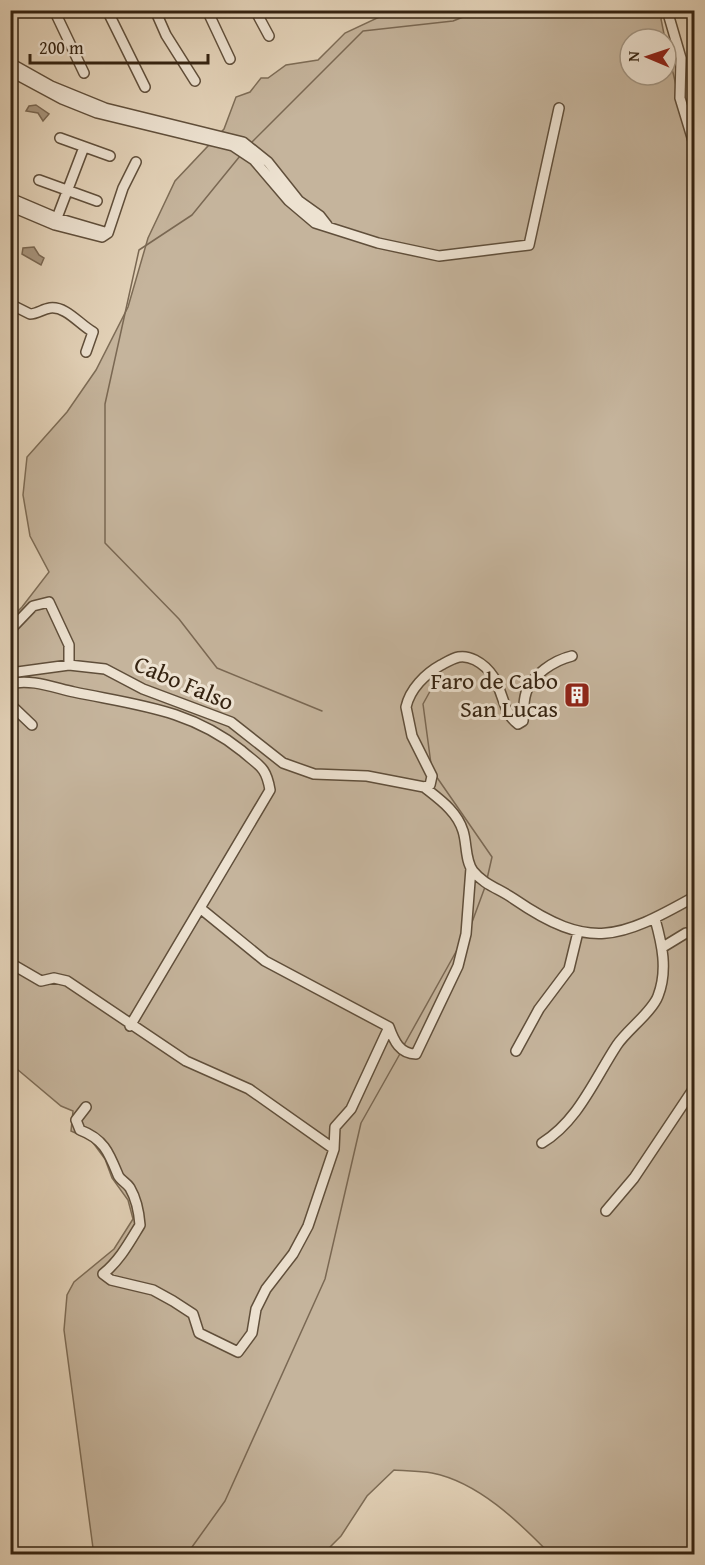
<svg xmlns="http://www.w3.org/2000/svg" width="705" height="1565" viewBox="0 0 705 1565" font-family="'Gentium Book Plus',serif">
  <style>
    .green { fill: #c5b49c; stroke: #7d6c56; stroke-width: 1.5 }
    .water { fill: #a8967f; stroke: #7a6853; stroke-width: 1.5 }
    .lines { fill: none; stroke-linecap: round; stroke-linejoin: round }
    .stream { stroke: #7a6853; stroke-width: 1.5 }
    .minor-casing { stroke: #604f3b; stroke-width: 12 }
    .minor { stroke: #ede2d1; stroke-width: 9 }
    .labels { text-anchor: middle; stroke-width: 6; stroke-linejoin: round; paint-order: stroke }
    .poi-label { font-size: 24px; fill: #352311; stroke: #ede2d1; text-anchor: end }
    .street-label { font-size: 24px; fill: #352311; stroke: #ede2d1 }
  </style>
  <rect width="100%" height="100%" fill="#e3d2b8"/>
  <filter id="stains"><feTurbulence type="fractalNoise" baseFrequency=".00333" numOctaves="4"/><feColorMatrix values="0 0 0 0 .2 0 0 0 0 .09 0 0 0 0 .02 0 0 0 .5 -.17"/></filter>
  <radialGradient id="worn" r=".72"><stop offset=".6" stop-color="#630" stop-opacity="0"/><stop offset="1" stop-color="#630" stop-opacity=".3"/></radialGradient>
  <path class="green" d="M 392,11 L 667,11 L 661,19 L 665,39 L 630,39 L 630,75 L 666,75 L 666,42 L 694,164 L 694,1554 L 550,1554 C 519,1522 478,1482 432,1473 C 420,1471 407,1471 394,1470 L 367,1496 L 341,1536 L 323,1554 L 90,1554 L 93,1548 L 64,1330 L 67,1295 L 74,1282 L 114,1249 L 133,1219 L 128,1200 L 112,1178 L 105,1159 L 91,1140 L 71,1131 L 73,1111 L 61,1106 L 11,1064 L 11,618 L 22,607 L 49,572 L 30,536 L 23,495 L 27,457 L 67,412 L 96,370 L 128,307 L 148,238 L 175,181 L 224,129 L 236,97 L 250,92 L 261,78 L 268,78 L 286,65 L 318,60 L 345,33 Z"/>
  <path class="water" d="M 36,105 L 49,114 L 43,121 L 38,113 L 26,111 L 29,106 Z
    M 34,247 L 39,255 L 44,258 L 41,265 L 22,254 L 23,248 Z"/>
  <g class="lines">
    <path class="stream" d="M 252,142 L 363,31 L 453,21 L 481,10
      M 240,156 L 192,215 L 139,250 L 105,404 L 105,543 L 179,619 L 217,668 L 322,711
      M 431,764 L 423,704 L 434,684
      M 436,776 L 492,857 L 487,879
      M 471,925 L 485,887
      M 404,1045 L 457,950
      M 187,1554 L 225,1501 L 325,1279 L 361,1123 L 401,1052"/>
    <defs>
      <path id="minor" d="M 54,10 L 84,73
        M 107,10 L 145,87
        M 155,10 L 166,35 L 195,81
        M 207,10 L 230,59
        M 255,10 L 269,36
        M 667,10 L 681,58 L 680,98 L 694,144
        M 10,63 L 51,86 L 105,108 L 243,142 L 268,162 L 299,201 L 320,216 L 327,225
        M 10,71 L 62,99 L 97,113 L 233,146 L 254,160 L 289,201 L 315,223 L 378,243 L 439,256 L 529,245 L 559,108
        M 60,138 L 110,156
        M 39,180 L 97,201
        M 10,198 L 57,218 L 108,233
        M 10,206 L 55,225 L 102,237 L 108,233
        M 55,223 L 84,147
        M 108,233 L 123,188 L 136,162
        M 10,304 L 30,314 C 37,314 43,309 50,308 C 66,306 79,324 93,332 L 86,352
        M 10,630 L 33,606 L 49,602 L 69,645 L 69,665
        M 10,673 L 69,665 L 105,669 L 143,689 L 231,722 L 283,763 L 314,774 L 367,776 L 424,787 L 430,785 L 432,776 L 412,736 L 406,707 C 410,689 425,674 441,665 C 454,658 461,653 475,660 C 506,676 498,710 518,724 L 523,721 C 524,712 523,702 526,693 C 531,675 555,660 572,656
        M 10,684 C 30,678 55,688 74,692 C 136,705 190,709 242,751 C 259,766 266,766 270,790 L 130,1026
        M 10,704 L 32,725
        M 424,787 C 439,799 457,811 463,831 C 467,843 465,861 473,871 C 484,885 500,889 514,899 C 590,951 619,939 694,897
        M 200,908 L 265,961 L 389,1027 C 394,1041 400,1054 416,1054 L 458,966 L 466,934 L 471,868
        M 663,947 L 686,933
        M 10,963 L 41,981 L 54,978 L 67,981 L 186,1061 L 249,1089 L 334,1149 L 335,1127 L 351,1109 L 389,1027
        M 516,1051 L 539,1009 L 569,969 L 578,932
        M 86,1107 L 76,1120 L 80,1130 C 104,1139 109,1153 118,1175 C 120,1180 127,1183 130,1188 C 137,1200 139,1212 140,1225 C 129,1243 120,1260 103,1274 L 111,1280 L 153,1290 L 173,1301 L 193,1314 L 199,1333 L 238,1352 L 252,1333 L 256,1309 L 266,1289 L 293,1254 L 308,1226 L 334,1149
        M 542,1143 C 578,1121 594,1080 617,1045 C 627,1030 652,1012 658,996 C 668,970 662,944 655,919
        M 606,1211 L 634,1178 L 694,1088"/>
    </defs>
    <use href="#minor" class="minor-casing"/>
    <use href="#minor" class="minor"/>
  </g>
  <defs>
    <symbol id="building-square" viewBox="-11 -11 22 22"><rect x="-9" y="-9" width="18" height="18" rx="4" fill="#8f2418" stroke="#ede2d1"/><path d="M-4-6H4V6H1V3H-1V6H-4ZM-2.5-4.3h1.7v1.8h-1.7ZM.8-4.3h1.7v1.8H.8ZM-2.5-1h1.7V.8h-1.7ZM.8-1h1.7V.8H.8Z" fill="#fff"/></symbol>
  </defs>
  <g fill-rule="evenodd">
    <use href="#building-square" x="562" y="680" width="30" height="30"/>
  </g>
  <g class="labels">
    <g class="poi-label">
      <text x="558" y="689">Faro de Cabo<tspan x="558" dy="28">San Lucas</tspan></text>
    </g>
    <g class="street-label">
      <text transform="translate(184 683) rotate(23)" y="8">Cabo Falso</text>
    </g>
  </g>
  <rect width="705" height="1565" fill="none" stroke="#e3d2b8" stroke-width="36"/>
  <rect x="12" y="12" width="681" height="1541" fill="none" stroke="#352311" stroke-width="3"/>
  <rect x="18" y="18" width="669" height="1529" fill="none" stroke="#352311" stroke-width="1.5"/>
  <g transform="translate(648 57) rotate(272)"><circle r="28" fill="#ede2d1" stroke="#a39684" stroke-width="1.5"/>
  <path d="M0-4.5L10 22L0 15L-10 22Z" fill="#8f2418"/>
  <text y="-9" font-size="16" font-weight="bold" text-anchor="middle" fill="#352311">N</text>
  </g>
  <path d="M30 54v9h178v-9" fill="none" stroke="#352311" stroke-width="3"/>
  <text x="39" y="54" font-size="18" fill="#352311" stroke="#ede2d1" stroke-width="4.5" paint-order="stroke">200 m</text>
  <rect width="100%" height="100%" filter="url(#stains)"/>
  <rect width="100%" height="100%" fill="url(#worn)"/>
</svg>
